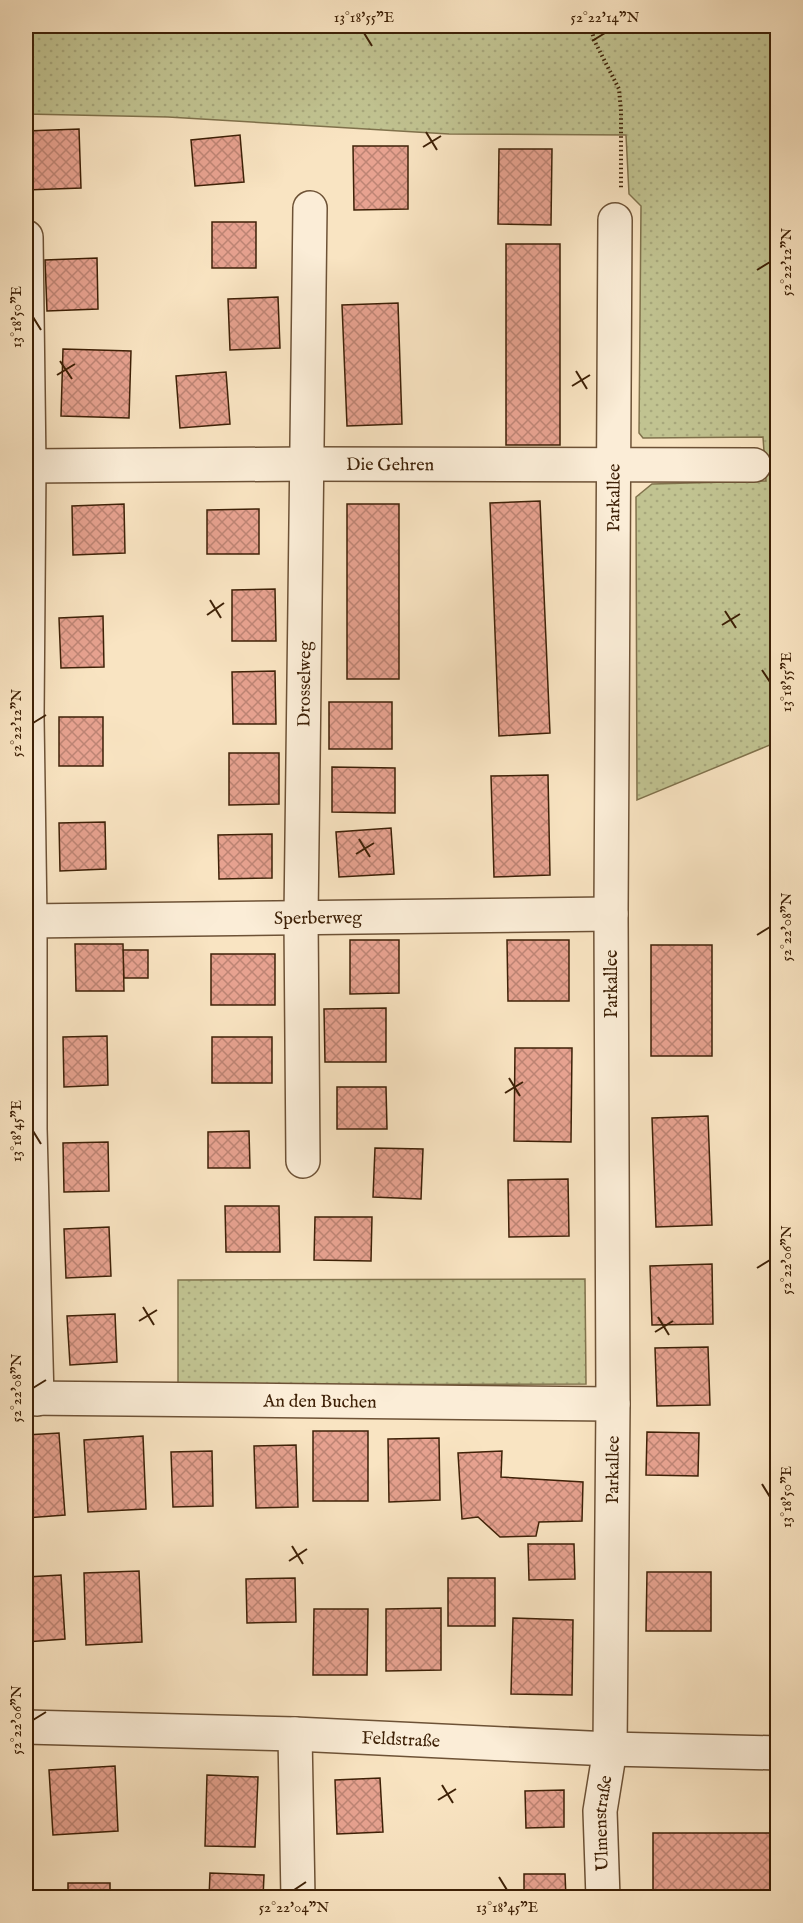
<svg xmlns="http://www.w3.org/2000/svg" width="803" height="1923" viewBox="0 0 803 1923" font-family="'IM FELL English',serif">
  <style>
    .grass { fill: url(#grass-dots); stroke: #80724c; stroke-width: 1.5 }
    .building { fill: url(#building-cross-hatch); stroke: #3e2107; stroke-width: 1.5 }
    .lines { fill: none; stroke-linecap: round; stroke-linejoin: round }
    .minor-casing { stroke: #6d5236; stroke-width: 36 }
    .path { stroke: #3e2107; stroke-width: 4; stroke-dasharray: 1.5 3; stroke-linecap: butt }
    .minor { stroke: #fbedd7; stroke-width: 33 }
    .ticks { fill: none; stroke: #3e2107; stroke-width: 2 }
    .labels { text-anchor: middle; stroke-width: 4.5; stroke-linejoin: round; paint-order: stroke }
    .street-label { font-size: 18px; fill: #3e2107; stroke: #fbedd7 }
    .neatline { fill: none; stroke: #3e2107; stroke-width: 2 }
    .ticks-label { font-size: 15px; text-anchor: middle; fill: #3e2107 }
  </style>
  <defs>
    <pattern id="grass-dots" width="8" height="8" patternUnits="userSpaceOnUse" patternTransform="scale(1.5)"><rect width="8" height="8" fill="#c1c391"/><path d="M2 2h.1M6 6h.1" fill="none" stroke="#a7a77c" stroke-width="1.8" stroke-linecap="round"/></pattern>
    <pattern id="building-cross-hatch" width="8" height="8" patternUnits="userSpaceOnUse" patternTransform="scale(1.5)"><rect width="8" height="8" fill="#e7a290"/><path d="M0 0l8 8M0 8l8-8" fill="none" stroke="#bd8474"/></pattern>
  </defs>
  <rect width="100%" height="100%" fill="#f9e4c2"/>
  <filter id="stains"><feTurbulence type="fractalNoise" baseFrequency=".00333" numOctaves="4"/><feColorMatrix values="0 0 0 0 .2 0 0 0 0 .09 0 0 0 0 .02 0 0 0 .5 -.17"/></filter>
  <radialGradient id="worn" r=".72"><stop offset=".6" stop-color="#630" stop-opacity="0"/><stop offset="1" stop-color="#630" stop-opacity=".3"/></radialGradient>
  <path class="grass" d="M 26,26 L 777,26 L 777,742 L 637,800 L 636,497 L 652,484 L 766,481 L 763,437 L 643,438 L 639,433 L 641,206 L 629,194 L 626,135 L 449,134 L 168,117 L 26,114 Z
    M 585,1279 L 586,1384 L 178,1385 L 178,1280 Z"/>
  <path class="building" d="M 79,129 L 81,188 L 26,190 L 26,131 Z
    M 240,135 L 244,182 L 195,186 L 191,140 Z
    M 353,146 L 408,146 L 408,209 L 354,210 Z
    M 499,149 L 552,149 L 551,225 L 498,224 Z
    M 212,222 L 256,222 L 256,268 L 212,268 Z
    M 506,244 L 560,244 L 560,445 L 506,445 Z
    M 97,258 L 98,309 L 47,311 L 45,260 Z
    M 278,297 L 280,348 L 230,350 L 228,299 Z
    M 398,303 L 402,424 L 347,426 L 342,305 Z
    M 63,349 L 131,351 L 129,418 L 61,416 Z
    M 226,372 L 230,424 L 180,428 L 176,376 Z
    M 540,501 L 550,733 L 499,736 L 490,503 Z
    M 124,504 L 125,553 L 73,555 L 72,506 Z
    M 347,504 L 399,504 L 399,679 L 347,679 Z
    M 259,509 L 259,554 L 207,554 L 207,510 Z
    M 275,589 L 276,641 L 232,641 L 232,590 Z
    M 103,616 L 104,667 L 61,668 L 59,618 Z
    M 275,671 L 276,724 L 233,724 L 232,672 Z
    M 329,702 L 392,702 L 392,749 L 329,749 Z
    M 59,717 L 103,717 L 103,766 L 59,766 Z
    M 229,753 L 279,753 L 279,804 L 229,805 Z
    M 332,767 L 395,768 L 395,813 L 332,812 Z
    M 548,775 L 550,875 L 494,877 L 491,776 Z
    M 105,822 L 106,869 L 60,871 L 59,823 Z
    M 391,828 L 394,874 L 339,877 L 336,832 Z
    M 272,834 L 272,878 L 219,879 L 218,835 Z
    M 350,940 L 399,940 L 399,993 L 350,994 Z
    M 507,940 L 569,940 L 569,1001 L 508,1001 Z
    M 75,944 L 123,944 L 124,991 L 76,991 Z
    M 651,945 L 712,945 L 712,1056 L 651,1056 Z
    M 123,950 L 148,950 L 148,978 L 124,978 Z
    M 211,954 L 275,954 L 275,1005 L 211,1005 Z
    M 386,1008 L 386,1062 L 325,1062 L 324,1009 Z
    M 107,1036 L 108,1085 L 64,1087 L 63,1037 Z
    M 212,1037 L 272,1037 L 272,1083 L 212,1083 Z
    M 515,1048 L 572,1048 L 571,1142 L 514,1141 Z
    M 337,1087 L 386,1087 L 387,1129 L 337,1129 Z
    M 708,1116 L 712,1225 L 656,1227 L 652,1118 Z
    M 249,1131 L 250,1168 L 208,1168 L 208,1132 Z
    M 108,1142 L 109,1191 L 64,1192 L 63,1143 Z
    M 375,1148 L 423,1149 L 421,1199 L 373,1197 Z
    M 568,1179 L 569,1236 L 509,1237 L 508,1180 Z
    M 225,1206 L 279,1206 L 280,1252 L 226,1252 Z
    M 315,1217 L 372,1217 L 371,1261 L 314,1260 Z
    M 109,1227 L 111,1276 L 66,1278 L 64,1229 Z
    M 712,1264 L 713,1324 L 652,1325 L 650,1266 Z
    M 115,1314 L 117,1362 L 70,1365 L 67,1316 Z
    M 708,1347 L 710,1405 L 657,1406 L 655,1348 Z
    M 313,1431 L 368,1431 L 368,1501 L 313,1501 Z
    M 647,1432 L 699,1433 L 698,1476 L 646,1475 Z
    M 59,1433 L 65,1515 L 26,1518 L 26,1435 Z
    M 143,1436 L 146,1509 L 88,1512 L 84,1440 Z
    M 439,1438 L 440,1500 L 389,1502 L 388,1439 Z
    M 296,1445 L 298,1507 L 256,1508 L 254,1446 Z
    M 212,1451 L 213,1506 L 173,1507 L 171,1452 Z
    M 502,1451 L 501,1477 L 583,1482 L 582,1521 L 539,1522 L 536,1536 L 500,1537 L 478,1517 L 462,1519 L 458,1453 Z
    M 528,1544 L 574,1544 L 575,1579 L 529,1580 Z
    M 139,1571 L 142,1642 L 86,1645 L 84,1573 Z
    M 647,1572 L 711,1572 L 711,1631 L 646,1631 Z
    M 61,1575 L 65,1639 L 26,1642 L 26,1577 Z
    M 295,1578 L 296,1622 L 247,1623 L 246,1579 Z
    M 448,1578 L 495,1578 L 495,1626 L 448,1626 Z
    M 441,1608 L 441,1670 L 386,1671 L 386,1609 Z
    M 314,1609 L 368,1609 L 367,1675 L 313,1675 Z
    M 513,1618 L 573,1620 L 572,1695 L 511,1694 Z
    M 115,1766 L 118,1831 L 53,1835 L 49,1770 Z
    M 207,1775 L 258,1777 L 255,1847 L 205,1846 Z
    M 380,1778 L 383,1832 L 337,1834 L 335,1780 Z
    M 564,1790 L 564,1827 L 526,1828 L 525,1791 Z
    M 653,1833 L 773,1833 L 774,1898 L 653,1898 Z
    M 210,1873 L 264,1875 L 263,1898 L 209,1898 Z
    M 524,1874 L 565,1874 L 566,1898 L 524,1898 Z
    M 68,1883 L 110,1883 L 110,1898 L 68,1898 Z
    M 336,1890 L 396,1890 L 396,1898 L 336,1898 Z"/>
  <g class="lines">
    <defs>
      <g id="minor">
        <path d="M 26,237 L 29,466 L 27,717 L 30,920 L 30,1129 L 37,1399"/>
        <path id="s1" d="M 26,466 L 307,464 L 754,465"/>
        <path id="s2" d="M 26,921 L 611,914"/>
        <path id="s3" d="M 303,1161 L 301,918 L 310,208"/>
        <path id="s4" d="M 26,1398 L 613,1404"/>
        <path id="s5" d="M 26,1727 L 295,1734 L 610,1749 L 778,1753"/>
        <path d="M 295,1734 L 298,1898"/>
        <path id="s6" d="M 603,1898 L 600,1811 L 610,1749 L 613,1404 L 611,914 L 615,220"/>
      </g>
    </defs>
    <use href="#minor" class="minor-casing"/>
    <path class="path" d="M 590,26 L 595,42 L 619,89 L 621,111 L 621,190"/>
    <use href="#minor" class="minor"/>
  </g>
  <path class="ticks" d="M 364,33 L 372,46M 592,41 L 605,33M 426,132 L 437,150M 423,147 L 441,136M 757,270 L 770,262M 33,317 L 41,330M 60,361 L 72,379M 576,371 L 587,389M 57,375 L 75,364M 572,386 L 590,375M 210,600 L 221,618M 725,611 L 736,628M 207,615 L 224,603M 722,625 L 740,614M 762,670 L 770,682M 33,723 L 46,715M 359,839 L 370,857M 356,854 L 374,843M 757,935 L 770,927M 509,1078 L 520,1096M 505,1093 L 523,1082M 33,1131 L 41,1144M 757,1268 L 770,1260M 143,1307 L 154,1325M 658,1317 L 669,1335M 139,1321 L 157,1310M 655,1332 L 673,1321M 33,1388 L 46,1380M 762,1484 L 770,1497M 292,1546 L 303,1564M 289,1561 L 307,1549M 33,1720 L 46,1712M 442,1785 L 453,1803M 438,1800 L 456,1789M 499,1877 L 507,1890M 294,1890 L 306,1882"/>
  <g class="labels">
    <g class="street-label">
      <text dy="6" stroke="none"><textPath href="#s1" startOffset="364">Die Gehren</textPath></text>
      <text dy="6" stroke="none"><textPath href="#s6" startOffset="1401">Parkallee</textPath></text>
      <text dy="6" stroke="none"><textPath href="#s3" startOffset="477">Drosselweg</textPath></text>
      <text dy="6" stroke="none"><textPath href="#s2" startOffset="292">Sperberweg</textPath></text>
      <text transform="translate(611 984) rotate(-90)" y="6">Parkallee</text>
      <text dy="6" stroke="none"><textPath href="#s4" startOffset="294">An den Buchen</textPath></text>
      <text dy="6" stroke="none"><textPath href="#s6" startOffset="429">Parkallee</textPath></text>
      <text dy="6" stroke="none"><textPath href="#s5" startOffset="375">Feldstraße</textPath></text>
      <text dy="6" stroke="none"><textPath href="#s6" startOffset="75">Ulmenstraße</textPath></text>
    </g>
  </g>
  <rect width="803" height="1923" fill="none" stroke="#f9e4c2" stroke-width="66"/>
  <rect x="33" y="33" width="737" height="1857" class="neatline"/>
  <g class="ticks-label">
    <text x="364" y="22">13°18'55"E</text>
    <text x="605" y="22">52°22'14"N</text>
    <text transform="translate(786 262) rotate(-90)" y="5">52°22'12"N</text>
    <text transform="translate(16 317) rotate(-90)" y="5">13°18'50"E</text>
    <text transform="translate(786 682) rotate(-90)" y="5">13°18'55"E</text>
    <text transform="translate(16 723) rotate(-90)" y="5">52°22'12"N</text>
    <text transform="translate(786 927) rotate(-90)" y="5">52°22'08"N</text>
    <text transform="translate(16 1131) rotate(-90)" y="5">13°18'45"E</text>
    <text transform="translate(786 1260) rotate(-90)" y="5">52°22'06"N</text>
    <text transform="translate(16 1388) rotate(-90)" y="5">52°22'08"N</text>
    <text transform="translate(786 1497) rotate(-90)" y="5">13°18'50"E</text>
    <text transform="translate(16 1720) rotate(-90)" y="5">52°22'06"N</text>
    <text x="294" y="1912">52°22'04"N</text>
    <text x="507" y="1912">13°18'45"E</text>
  </g>
  <rect width="100%" height="100%" filter="url(#stains)"/>
  <rect width="100%" height="100%" fill="url(#worn)"/>
</svg>
